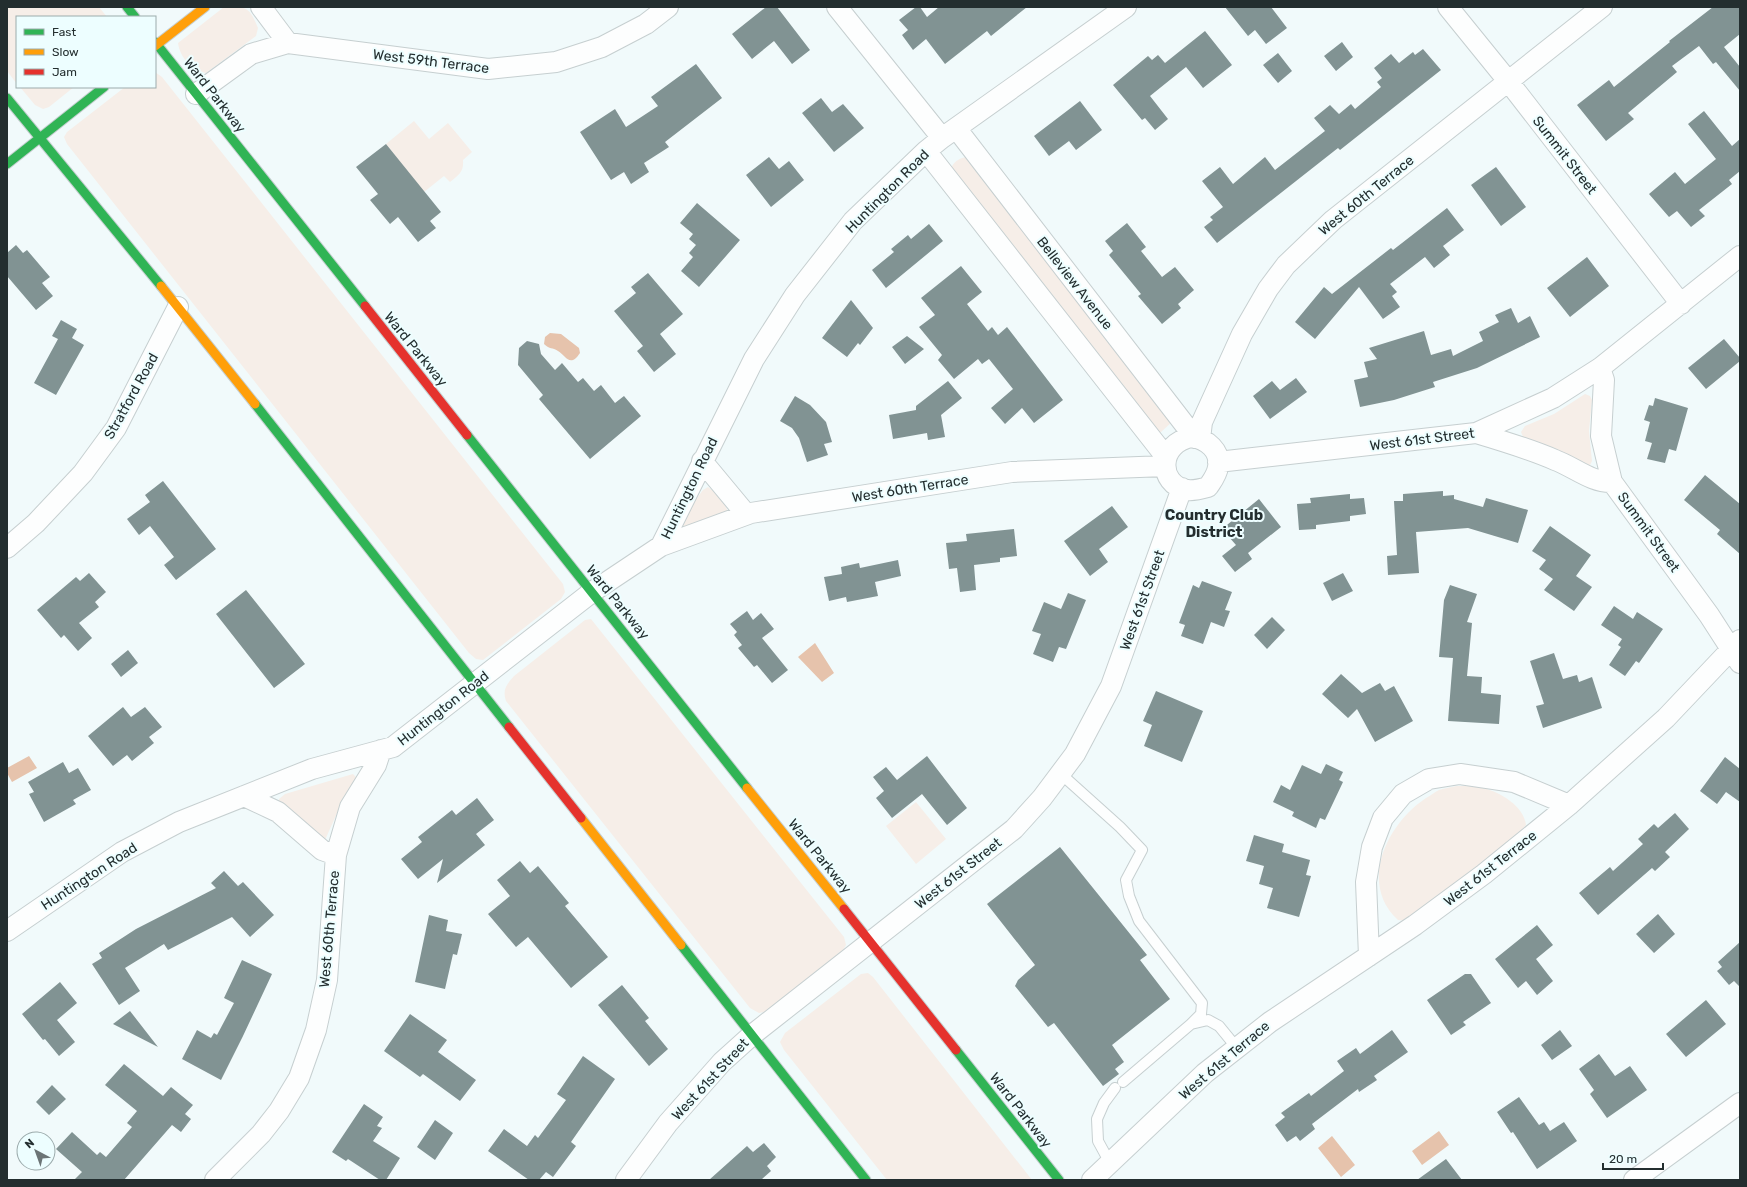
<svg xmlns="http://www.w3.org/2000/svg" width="1747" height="1187" viewBox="0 0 1747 1187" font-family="Rubik,sans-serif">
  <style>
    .green { fill: #f6eee8 }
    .water { fill: #e6c3ac }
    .building { fill: #819393 }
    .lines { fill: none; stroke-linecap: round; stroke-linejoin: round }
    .lane-casing { stroke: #c6cfd0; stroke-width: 12 }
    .street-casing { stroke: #c6cfd0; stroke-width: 22 }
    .fast-casing { stroke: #c6cfd0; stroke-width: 11 }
    .slow-casing { stroke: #c6cfd0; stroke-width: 11 }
    .jam-casing { stroke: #c6cfd0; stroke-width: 11 }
    .lane { stroke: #fdfefe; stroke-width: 10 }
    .street { stroke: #fdfefe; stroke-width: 20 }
    .fast { stroke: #30b455; stroke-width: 9 }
    .slow { stroke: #ff9f0a; stroke-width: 9 }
    .jam { stroke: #e5322d; stroke-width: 9 }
    .labels { text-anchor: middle; stroke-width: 4; stroke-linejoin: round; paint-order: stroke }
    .street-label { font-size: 14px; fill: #232e2f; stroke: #edfeff }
    .neighbourhood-label { font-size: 15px; font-weight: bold; fill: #232e2f; stroke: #edfeff }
  </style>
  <rect width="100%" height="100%" fill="#f1fafb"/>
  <path class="green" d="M 7,7 L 99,7 L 107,17 L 17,17 L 17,84 L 7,71 Z
    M 224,7 C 247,7 249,6 258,28 L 256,36 L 206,73 C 192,70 180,58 178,43 Z
    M 155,72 L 162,77 L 563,584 L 565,592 L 561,599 L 483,660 L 476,659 L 469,653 L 67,144 L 64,137 L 67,132 L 125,87 L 155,87 Z
    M 20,87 L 74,87 L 49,107 L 43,109 L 35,105 Z
    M 414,121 L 429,139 L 448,123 L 472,152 L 463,160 C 464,172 459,175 450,182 L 444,176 L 424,192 L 386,144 Z
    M 967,157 L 1172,422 L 1161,432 L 1156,433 L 951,169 C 953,162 959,158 967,157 Z
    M 1585,394 L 1590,396 L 1592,400 L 1589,431 L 1592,461 L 1590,465 L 1586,466 L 1571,457 L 1551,447 L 1523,437 L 1521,432 L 1525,426 L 1554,414 Z
    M 708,487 C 716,493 725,502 728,512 L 682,531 L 676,526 L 703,490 Z
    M 591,619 L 844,937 L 846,945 L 842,952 L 768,1011 L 759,1013 L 750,1008 L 506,701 C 502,689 507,684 514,676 L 585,620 Z
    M 353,774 L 356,777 L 355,784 L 338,811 L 325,840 L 279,804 L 279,799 L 285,794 Z
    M 1457,786 C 1465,786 1475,786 1483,788 C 1500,792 1524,806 1526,825 L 1520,833 L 1484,863 L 1406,921 L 1398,920 C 1358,883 1387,824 1426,798 C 1430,796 1435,792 1439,790 C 1445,788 1452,787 1457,786 Z
    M 916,802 L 946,839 L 916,864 L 886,826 Z
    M 868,973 L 873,977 L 1032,1180 L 887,1180 L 784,1050 L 780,1042 L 785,1033 L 861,974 Z"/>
  <path class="water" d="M 550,333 L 561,334 L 579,348 L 580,353 C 570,368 566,356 558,351 C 552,347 550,350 544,344 L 545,337 Z
    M 815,643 L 834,673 L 822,682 L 798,657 Z
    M 29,756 L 37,768 L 12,782 L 7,773 L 7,768 Z
    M 1439,1131 L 1449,1145 L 1422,1165 L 1412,1151 Z
    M 1332,1136 L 1355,1165 L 1341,1177 L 1318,1148 Z"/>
  <path class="building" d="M 766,7 L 777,7 L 810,50 L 792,64 L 774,41 L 752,59 L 732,34 Z
    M 916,7 L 920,7 L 927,17 L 939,7 L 1027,7 L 991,36 L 987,31 L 945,64 L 926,39 L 913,50 L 902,35 L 908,30 L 899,20 Z
    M 1225,7 L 1271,7 L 1287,28 L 1266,44 L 1255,30 L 1248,36 Z
    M 1713,7 L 1740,7 L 1740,34 L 1724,47 L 1740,67 L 1740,91 L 1716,62 L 1713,64 L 1699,46 L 1672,66 L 1677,72 L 1628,113 L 1634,119 L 1606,141 L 1577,105 L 1609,80 L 1614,87 L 1670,42 L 1669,41 Z
    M 1205,31 L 1232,65 L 1203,88 L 1186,67 L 1150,96 L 1168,119 L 1155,130 L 1145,118 L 1142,120 L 1113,85 L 1148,56 L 1152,60 L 1158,55 L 1165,63 Z
    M 1342,42 L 1353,57 L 1336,71 L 1324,56 Z
    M 1423,49 L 1441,70 L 1340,150 L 1338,148 L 1217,243 L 1204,227 L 1213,220 L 1210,217 L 1223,207 L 1202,181 L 1220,167 L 1233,184 L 1265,157 L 1275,170 L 1325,131 L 1314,118 L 1330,105 L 1339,114 L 1351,104 L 1355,109 L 1381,87 L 1377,82 L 1382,78 L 1374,68 L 1391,54 L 1399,63 L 1413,52 L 1415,55 Z
    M 1278,53 L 1292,71 L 1278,83 L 1263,65 Z
    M 696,64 L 722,98 L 665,142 L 669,147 L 644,163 L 649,172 L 631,184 L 624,172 L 611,180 L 580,132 L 615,109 L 626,127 L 658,106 L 651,97 Z
    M 821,98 L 832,112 L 843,104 L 864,128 L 834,152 L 802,113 Z
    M 1080,101 L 1102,130 L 1076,150 L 1069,141 L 1049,156 L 1034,136 Z
    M 1704,111 L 1732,146 L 1740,139 L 1740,171 L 1729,180 L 1732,184 L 1699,210 L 1705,216 L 1691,227 L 1677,211 L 1669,217 L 1649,194 L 1675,172 L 1685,184 L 1716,159 L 1688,124 Z
    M 386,144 L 441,212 L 430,221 L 436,228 L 418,242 L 398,217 L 390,224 L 370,200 L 378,194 L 356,167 Z
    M 769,157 L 779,169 L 789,161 L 804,180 L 771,207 L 746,175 Z
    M 1496,167 L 1526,207 L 1501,226 L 1471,185 Z
    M 697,203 L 740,240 L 699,287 L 681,271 L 693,257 L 689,253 L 696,245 L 689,239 L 693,234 L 680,223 Z
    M 1447,208 L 1464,230 L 1443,246 L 1450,255 L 1434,268 L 1425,257 L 1390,284 L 1397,292 L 1392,296 L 1400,307 L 1383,319 L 1359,287 L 1315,339 L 1295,322 L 1324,287 L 1332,294 L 1391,248 L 1393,250 Z
    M 1127,223 L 1146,247 L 1141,251 L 1162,277 L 1175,267 L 1194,290 L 1178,304 L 1181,308 L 1162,324 L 1138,296 L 1141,294 L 1109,255 L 1113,251 L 1105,241 Z
    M 929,224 L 943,241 L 886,288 L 872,270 L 894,252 L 891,249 L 908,235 L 911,239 Z
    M 16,245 L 23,253 L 27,250 L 50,277 L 42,283 L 53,296 L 36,310 L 7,276 L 7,253 Z
    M 1587,257 L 1609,286 L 1570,317 L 1547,288 Z
    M 961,266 L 982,292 L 967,304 L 988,331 L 992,327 L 998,335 L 1007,327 L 1063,400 L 1034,423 L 1022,408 L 1005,424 L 991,408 L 1013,389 L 989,359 L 982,364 L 978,359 L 954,379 L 938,360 L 942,355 L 919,327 L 935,315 L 921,298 Z
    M 648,273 L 683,314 L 660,334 L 676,354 L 654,372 L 637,351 L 643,346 L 614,311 L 636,293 L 631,287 Z
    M 851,300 L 873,328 L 860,345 L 858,343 L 847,357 L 822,338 Z
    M 1511,308 L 1518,323 L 1530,316 L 1540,337 L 1477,368 L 1433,382 L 1435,387 L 1394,400 L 1360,407 L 1354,380 L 1368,377 L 1364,362 L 1377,359 L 1369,348 L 1424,331 L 1431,355 L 1451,349 L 1453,356 L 1483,341 L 1479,332 L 1499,322 L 1495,315 Z
    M 61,320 L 77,329 L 72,338 L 84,345 L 56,395 L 34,383 L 58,339 L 52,336 Z
    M 907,336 L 924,349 L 905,364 L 892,347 Z
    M 1724,339 L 1740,358 L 1740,361 L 1706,389 L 1688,368 Z
    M 527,341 L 539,344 L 541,354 L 555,370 L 562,363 L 578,382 L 583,378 L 594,391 L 601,385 L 615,403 L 624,396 L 641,416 L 590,459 L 539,399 L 543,395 L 518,365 L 519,348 Z
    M 1296,378 L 1307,392 L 1270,419 L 1253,396 L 1272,381 L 1280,390 Z
    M 948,381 L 962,398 L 941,415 L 945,437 L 928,440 L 927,433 L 893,439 L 889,415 L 916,410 L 916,406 Z
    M 795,396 L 810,405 L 826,422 L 832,442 L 824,444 L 828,455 L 807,462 L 799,438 L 792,428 L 780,421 Z
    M 1655,398 L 1688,408 L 1676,451 L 1669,449 L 1665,463 L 1647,459 L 1652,443 L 1645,441 L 1650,422 L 1644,420 L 1649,405 L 1653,406 Z
    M 1705,475 L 1740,504 L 1740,554 L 1717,534 L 1720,530 L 1684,500 Z
    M 163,481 L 216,549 L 176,580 L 164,565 L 174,557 L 150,526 L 139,535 L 127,519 L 150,502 L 145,495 Z
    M 1443,491 L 1443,496 L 1454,495 L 1454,499 L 1483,507 L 1486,498 L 1528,510 L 1518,543 L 1468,528 L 1416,532 L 1419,573 L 1388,575 L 1387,556 L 1397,555 L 1394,501 L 1403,501 L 1403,494 Z
    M 1350,494 L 1350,499 L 1364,498 L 1366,514 L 1350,516 L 1350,521 L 1316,525 L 1316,529 L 1299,530 L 1297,504 L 1311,503 L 1310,498 Z
    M 1259,499 L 1281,527 L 1248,553 L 1252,559 L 1235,572 L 1222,556 L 1236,545 L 1222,529 Z
    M 1112,506 L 1128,527 L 1099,549 L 1108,562 L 1090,576 L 1064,541 Z
    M 1550,526 L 1591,555 L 1576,576 L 1592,587 L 1574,611 L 1544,590 L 1553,579 L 1539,569 L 1546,560 L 1532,551 Z
    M 1014,529 L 1017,556 L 1000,558 L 1000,562 L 974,565 L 976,590 L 960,592 L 957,568 L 949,569 L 946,543 L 967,541 L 966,534 Z
    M 898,560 L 901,576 L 875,582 L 878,596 L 847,602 L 846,597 L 829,601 L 824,577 L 842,574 L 841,567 L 859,563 L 860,568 Z
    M 89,573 L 106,592 L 95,602 L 99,607 L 79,623 L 92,638 L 78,651 L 64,635 L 61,638 L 37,610 L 76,577 L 80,581 Z
    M 1343,573 L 1353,591 L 1332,601 L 1323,583 Z
    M 1202,581 L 1232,592 L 1225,610 L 1230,611 L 1224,627 L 1211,622 L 1203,644 L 1181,636 L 1185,625 L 1179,623 L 1193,585 L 1199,588 Z
    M 1450,585 L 1477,594 L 1467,622 L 1472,623 L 1467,676 L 1482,677 L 1481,693 L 1501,695 L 1499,724 L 1448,721 L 1453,658 L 1439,657 L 1444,600 Z
    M 246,590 L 305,664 L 274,688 L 216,614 Z
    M 1068,593 L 1086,600 L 1066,649 L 1059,647 L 1053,662 L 1033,654 L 1041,634 L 1032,631 L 1044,602 L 1061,609 Z
    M 1614,606 L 1633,619 L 1637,612 L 1663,629 L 1639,663 L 1636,661 L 1625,676 L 1609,665 L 1621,647 L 1618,645 L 1622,639 L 1601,625 Z
    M 747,611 L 753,620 L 761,613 L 774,629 L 762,638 L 788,670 L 772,683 L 757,665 L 754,667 L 738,648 L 742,645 L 734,635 L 737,632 L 730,624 Z
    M 1272,617 L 1285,630 L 1267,649 L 1254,635 Z
    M 128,650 L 138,663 L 121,677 L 111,664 Z
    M 1554,653 L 1563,679 L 1577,675 L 1579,682 L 1592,677 L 1602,708 L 1543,728 L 1536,706 L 1544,704 L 1530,661 Z
    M 1341,674 L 1362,693 L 1380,683 L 1385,691 L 1394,686 L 1413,721 L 1375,742 L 1357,709 L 1348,718 L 1322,694 Z
    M 1156,691 L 1203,711 L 1182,762 L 1144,746 L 1152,725 L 1143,721 Z
    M 123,707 L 131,717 L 145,707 L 162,727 L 149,737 L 154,743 L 132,761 L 127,755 L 113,766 L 88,736 Z
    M 927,756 L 967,808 L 947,825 L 922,794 L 892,818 L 876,798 L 884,791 L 873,777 L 886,767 L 897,780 Z
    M 1725,757 L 1740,769 L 1740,802 L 1726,792 L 1717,804 L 1700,791 Z
    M 63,762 L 69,773 L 78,768 L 91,790 L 73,800 L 76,804 L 44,822 L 29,794 L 34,792 L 28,782 Z
    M 1326,764 L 1343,772 L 1339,780 L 1343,782 L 1325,820 L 1320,818 L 1316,828 L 1292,816 L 1294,812 L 1273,802 L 1281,785 L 1290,790 L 1302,765 L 1321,774 Z
    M 477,798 L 494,820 L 476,834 L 485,845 L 437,883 L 443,859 L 418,879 L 401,859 L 422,842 L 418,837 L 452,810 L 456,815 Z
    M 1675,813 L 1689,829 L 1665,852 L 1670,857 L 1655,871 L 1652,868 L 1598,915 L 1579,893 L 1610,867 L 1613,871 L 1643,844 L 1638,839 L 1654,824 L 1658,828 Z
    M 1254,835 L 1284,844 L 1282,852 L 1310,860 L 1306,875 L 1311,876 L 1299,917 L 1267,908 L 1273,888 L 1259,884 L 1264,866 L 1246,861 Z
    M 1060,847 L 1147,955 L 1140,960 L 1170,999 L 1112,1045 L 1124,1062 L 1115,1069 L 1119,1074 L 1103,1086 L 1054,1023 L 1048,1027 L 1015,986 L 1018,980 L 1035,965 L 987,904 Z
    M 520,861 L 530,873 L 538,866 L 569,903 L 565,906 L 608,957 L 571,988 L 528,937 L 516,947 L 488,914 L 510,896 L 497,880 Z
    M 224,871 L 238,886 L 243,882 L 274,915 L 250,937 L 232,917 L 168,950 L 164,944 L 125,968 L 140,991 L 119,1005 L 92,964 L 102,958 L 99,953 L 136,929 L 216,888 L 211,883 Z
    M 1658,914 L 1675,934 L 1654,953 L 1636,934 Z
    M 429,915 L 448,920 L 446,931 L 462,934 L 457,955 L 453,954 L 445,989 L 415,982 Z
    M 1537,925 L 1553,945 L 1536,959 L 1553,981 L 1537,995 L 1526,981 L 1518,988 L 1495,959 Z
    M 1740,942 L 1740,987 L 1734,981 L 1729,985 L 1717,971 L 1722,967 L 1718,962 Z
    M 242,960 L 272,974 L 243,1036 L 221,1080 L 182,1059 L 197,1030 L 211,1038 L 214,1033 L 217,1035 L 234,1003 L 224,998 Z
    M 1465,974 L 1471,974 L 1491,1003 L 1463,1022 L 1466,1025 L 1451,1035 L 1427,1000 Z
    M 60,982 L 77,1003 L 57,1020 L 75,1042 L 59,1056 L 45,1039 L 43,1040 L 22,1014 Z
    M 622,985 L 649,1018 L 645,1021 L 668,1049 L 649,1066 L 598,1005 Z
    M 1706,1000 L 1726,1024 L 1686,1057 L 1666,1034 Z
    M 130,1011 L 158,1047 L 113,1024 Z
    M 410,1014 L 447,1040 L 438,1052 L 476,1080 L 460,1101 L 423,1074 L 420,1077 L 384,1051 Z
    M 1392,1030 L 1408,1052 L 1374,1076 L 1377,1080 L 1359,1092 L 1358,1089 L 1312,1124 L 1315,1129 L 1300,1141 L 1296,1136 L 1287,1142 L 1275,1125 L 1285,1117 L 1281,1113 L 1309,1093 L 1311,1096 L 1344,1071 L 1337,1061 L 1356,1048 L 1360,1054 Z
    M 1560,1030 L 1572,1046 L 1552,1060 L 1541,1045 Z
    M 1599,1054 L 1615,1076 L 1630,1066 L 1647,1090 L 1607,1118 L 1590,1094 L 1594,1090 L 1579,1069 Z
    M 583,1056 L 615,1079 L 571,1142 L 576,1146 L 553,1177 L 546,1172 L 539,1180 L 529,1180 L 488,1151 L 504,1129 L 527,1146 L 535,1135 L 538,1138 L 566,1100 L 557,1094 Z
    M 124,1064 L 163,1096 L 171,1087 L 193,1105 L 185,1114 L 191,1119 L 181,1132 L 172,1125 L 124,1180 L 74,1180 L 82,1172 L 56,1149 L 72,1132 L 97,1155 L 100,1152 L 106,1157 L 132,1127 L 127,1123 L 137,1111 L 105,1085 Z
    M 52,1085 L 66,1099 L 49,1115 L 36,1102 Z
    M 1519,1097 L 1539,1125 L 1544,1122 L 1550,1131 L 1564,1122 L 1577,1141 L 1537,1169 L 1513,1132 L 1511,1133 L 1497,1112 Z
    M 364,1104 L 383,1117 L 377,1126 L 382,1128 L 373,1141 L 400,1158 L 386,1180 L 380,1180 L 348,1159 L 346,1161 L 332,1152 Z
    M 435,1120 L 453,1133 L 435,1160 L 417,1147 Z
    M 764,1143 L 776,1157 L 767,1166 L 771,1171 L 761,1180 L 709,1180 L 747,1146 L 753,1152 Z
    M 1446,1159 L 1462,1180 L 1417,1180 Z"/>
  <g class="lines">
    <defs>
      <path id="lane" d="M 1061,774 L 1120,827 L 1142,850 L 1126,880 L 1129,896 L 1139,921 L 1202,1003 L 1201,1014 L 1191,1024
        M 1123,1082 L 1191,1024 L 1208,1020 L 1219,1026 L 1237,1048
        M 1110,1163 L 1098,1141 L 1097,1119 L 1104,1103 L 1115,1088"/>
      <path id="street" d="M 261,7 L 288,43
        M 837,7 L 942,138
        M 1448,7 L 1508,81 L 1681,304
        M 196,94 L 251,54 L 288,43 L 488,69 L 556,62 L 602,47 L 646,24 L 668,7
        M 956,128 L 1195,438
        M 926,151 L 1166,457
        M 1600,368 L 1604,380 L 1601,436 L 1612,482 L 1709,615 L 1740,663
        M 1476,433 C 1503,441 1530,449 1555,460 C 1574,467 1592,483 1612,482
        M 1192,437 C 1207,439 1221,451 1218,467 C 1217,475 1212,481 1208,487 C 1201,489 1194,491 1187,490 C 1157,484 1158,443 1192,437 Z
        M 1200,439 L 1202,422 L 1242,334 L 1268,289 L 1286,265 L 1333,220 L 1602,7
        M 702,461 L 746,514
        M 1218,462 L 1476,433 L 1553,398 L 1600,368 L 1740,256
        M 661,546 L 751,513 L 1012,472 L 1165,466
        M 7,548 L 36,523 L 83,473 L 116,428 L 178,307
        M 244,796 L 278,812 L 322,850 L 336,855
        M 7,931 L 122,852 L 179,822 L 312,769 L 393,747 L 592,592 L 661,546 L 754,359 L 795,295 L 853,221 L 926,151 L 942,138 L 1126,7
        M 1369,956 L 1366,882 L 1372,847 L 1383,818 L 1403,794 L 1429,779 L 1460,774 L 1514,782 L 1569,805
        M 215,1180 L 261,1134 L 279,1111 L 299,1078 L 316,1030 L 327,980 L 336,855 L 350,807 L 376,765 L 381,750
        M 626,1180 L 668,1123 L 722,1062 L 752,1035 L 1014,829 L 1042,798 L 1075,754 L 1111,686 L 1182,488
        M 1092,1180 L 1205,1073 L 1270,1022 L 1415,925 L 1484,874 L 1569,805 L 1666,718 L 1740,640
        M 1634,1180 L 1740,1103"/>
      <path id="fast" d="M 127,7 L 135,17
        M 155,42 L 365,306
        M 7,98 L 161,286
        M 7,164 L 104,87
        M 255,404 L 509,727
        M 467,435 L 747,788
        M 681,945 L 866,1180
        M 956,1050 L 1059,1180"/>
      <path id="slow" d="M 155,46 L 205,7
        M 161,286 L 255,404
        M 747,788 L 844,909
        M 581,818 L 681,945"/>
      <path id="jam" d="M 365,306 L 467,435
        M 509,727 L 581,818
        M 844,909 L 956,1050"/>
    </defs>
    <use href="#lane" class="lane-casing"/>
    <use href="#street" class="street-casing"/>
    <use href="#fast" class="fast-casing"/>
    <use href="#slow" class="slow-casing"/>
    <use href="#jam" class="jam-casing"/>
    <use href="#lane" class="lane"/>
    <use href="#street" class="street"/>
    <use href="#fast" class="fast"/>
    <use href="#slow" class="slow"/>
    <use href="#jam" class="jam"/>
  </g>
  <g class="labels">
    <g class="street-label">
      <text transform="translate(431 61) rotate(7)" y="5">West 59th Terrace</text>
      <text transform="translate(215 95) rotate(52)" y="5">Ward Parkway</text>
      <text transform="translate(1565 155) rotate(52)" y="5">Summit Street</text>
      <text transform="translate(887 191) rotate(-45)" y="5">Huntington Road</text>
      <text transform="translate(1366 195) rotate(-39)" y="5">West 60th Terrace</text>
      <text transform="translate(1075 283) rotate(52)" y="5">Belleview Avenue</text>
      <text transform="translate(416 349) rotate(51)" y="5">Ward Parkway</text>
      <text transform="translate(131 396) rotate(-61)" y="5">Stratford Road</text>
      <text transform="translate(1422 439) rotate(-7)" y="5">West 61st Street</text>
      <text transform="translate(689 488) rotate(-64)" y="5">Huntington Road</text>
      <text transform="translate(910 488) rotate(-9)" y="5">West 60th Terrace</text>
      <text transform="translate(1649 532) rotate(54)" y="5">Summit Street</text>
      <text transform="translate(1142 600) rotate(-70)" y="5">West 61st Street</text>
      <text transform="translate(618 602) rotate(51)" y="5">Ward Parkway</text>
      <text transform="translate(443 708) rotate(-38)" y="5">Huntington Road</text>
      <text transform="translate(820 856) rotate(51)" y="5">Ward Parkway</text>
      <text transform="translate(1490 868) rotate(-38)" y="5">West 61st Terrace</text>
      <text transform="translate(958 873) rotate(-38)" y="5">West 61st Street</text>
      <text transform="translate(89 876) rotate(-33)" y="5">Huntington Road</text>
      <text transform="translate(329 929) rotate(-85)" y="5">West 60th Terrace</text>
      <text transform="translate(1224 1060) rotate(-40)" y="5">West 61st Terrace</text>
      <text transform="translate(710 1079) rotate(-47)" y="5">West 61st Street</text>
      <text transform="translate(1021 1110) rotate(52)" y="5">Ward Parkway</text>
    </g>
    <g class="neighbourhood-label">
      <text x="1214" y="520">Country Club<tspan x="1214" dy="17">District</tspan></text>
    </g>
  </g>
  <rect width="1747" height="1187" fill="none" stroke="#232e2f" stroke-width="16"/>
  <rect x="16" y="16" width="140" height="72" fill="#edfeff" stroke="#9cabac"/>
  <rect x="24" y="29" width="20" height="6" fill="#30b455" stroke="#9cabac"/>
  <text x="52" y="36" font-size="12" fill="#232e2f">Fast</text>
  <rect x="24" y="49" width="20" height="6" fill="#ff9f0a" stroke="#9cabac"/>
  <text x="52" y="56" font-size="12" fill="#232e2f">Slow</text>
  <rect x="24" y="69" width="20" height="6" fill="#e5322d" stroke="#9cabac"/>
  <text x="52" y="76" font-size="12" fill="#232e2f">Jam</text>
  <g transform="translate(36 1151) rotate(319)"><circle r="19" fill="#edfeff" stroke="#9cabac"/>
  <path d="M0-3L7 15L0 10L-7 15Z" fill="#6b7576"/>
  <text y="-6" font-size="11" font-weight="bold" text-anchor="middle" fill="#232e2f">N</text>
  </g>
  <path d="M1603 1163v6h60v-6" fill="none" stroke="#232e2f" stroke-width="2"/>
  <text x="1609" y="1163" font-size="12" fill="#232e2f" stroke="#edfeff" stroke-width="3" paint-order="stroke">20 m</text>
</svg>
